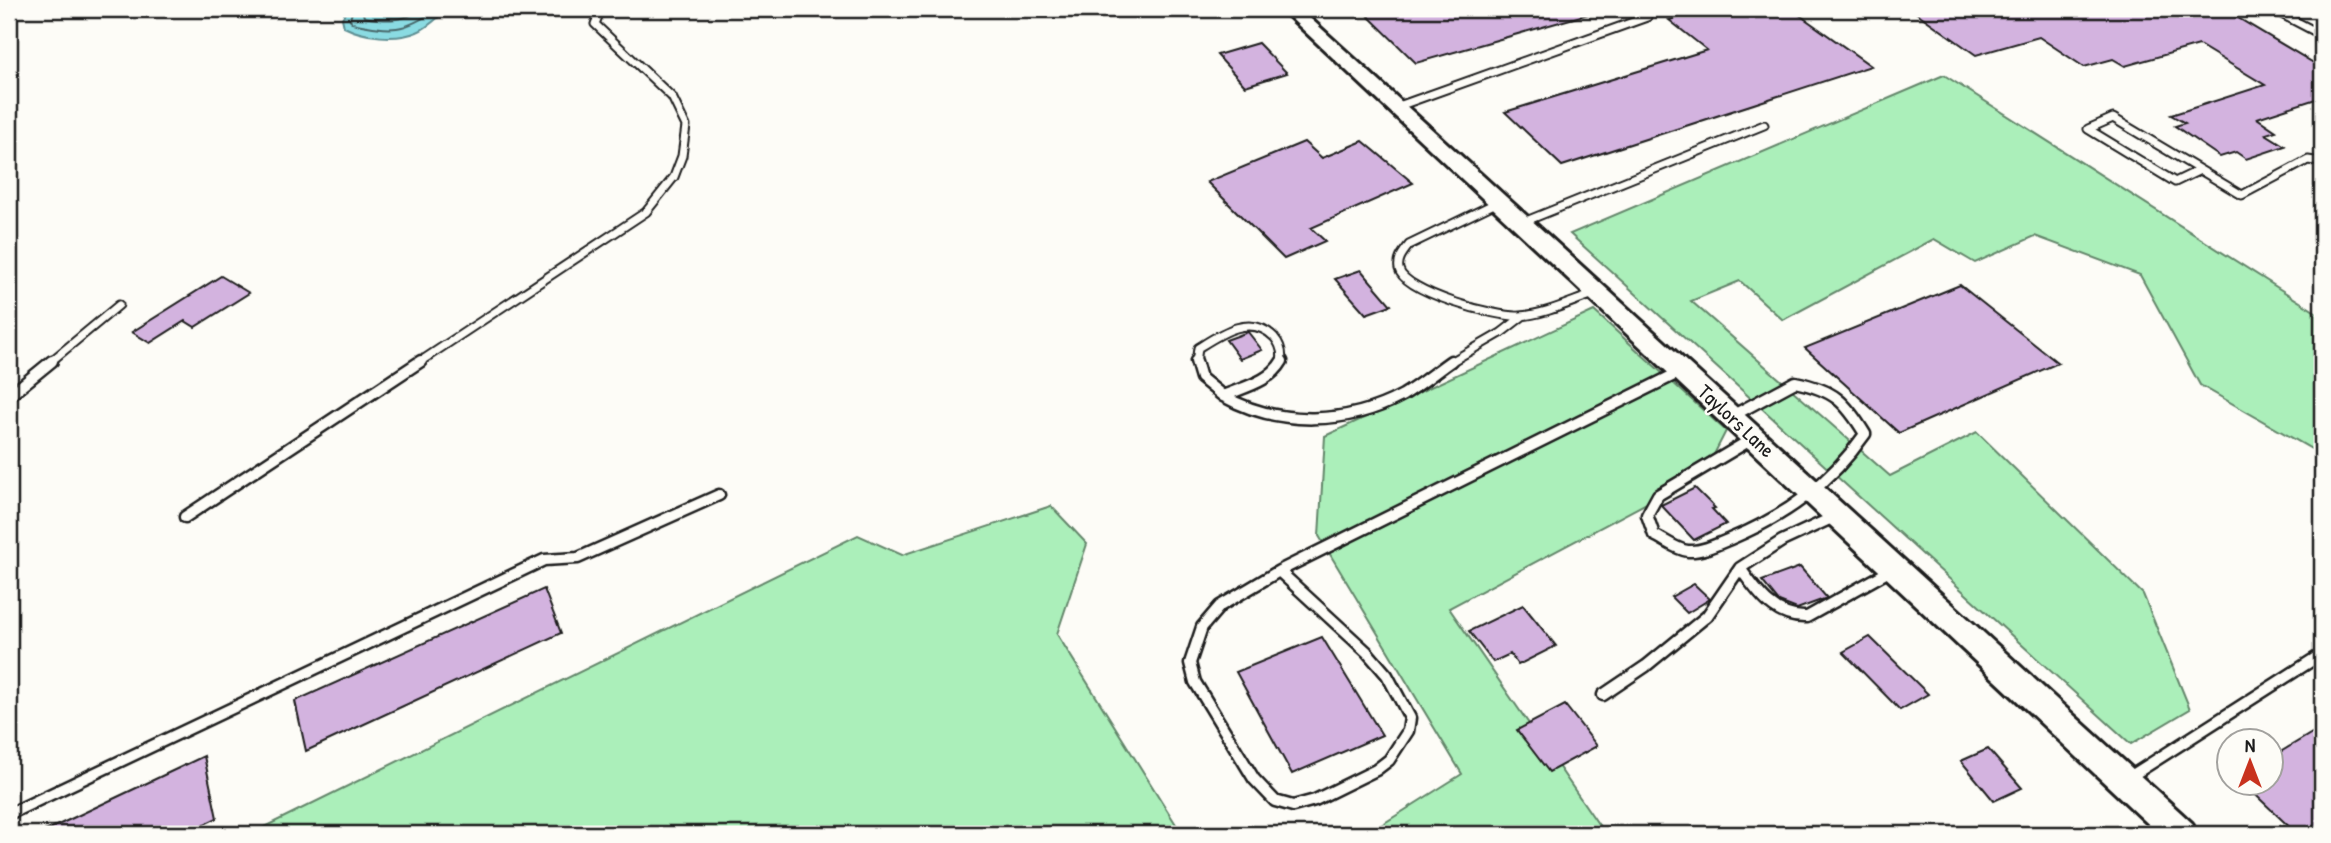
<svg xmlns="http://www.w3.org/2000/svg" width="2331" height="843" viewBox="0 0 2331 843" font-family="'Patrick Hand',sans-serif">
  <style>
    .green { fill: #abefba; stroke: #64866b; stroke-width: 2 }
    .water { fill: #8adbe2; stroke: #5e8f93; stroke-width: 2 }
    .lines { fill: none; stroke-linecap: round; stroke-linejoin: round }
    .shore { stroke: #48686b; stroke-width: 2 }
    .building { fill: #d3b3df; stroke: #1c1c1c; stroke-width: 2 }
    .lane-far1-casing { stroke: #1c1c1c; stroke-width: 11 }
    .lane-casing { stroke: #1c1c1c; stroke-width: 15 }
    .secondary-casing { stroke: #1c1c1c; stroke-width: 6 }
    .lane-far1 { stroke: #fdfcf7; stroke-width: 7 }
    .lane { stroke: #fdfcf7; stroke-width: 10 }
    .secondary { fill: #fdfcf7; fill-rule: evenodd }
    .labels { text-anchor: middle; stroke-width: 5; stroke-linejoin: round; paint-order: stroke }
    .street-label { font-size: 21px; fill: #1c1c1c; stroke: #fdfcf7 }
  </style>
  <rect width="100%" height="100%" fill="#fdfcf7"/>
  <filter id="ink" filterUnits="userSpaceOnUse"><feTurbulence type="fractalNoise" baseFrequency=".0143" numOctaves="2"/><feDisplacementMap in="SourceGraphic" scale="14" xChannelSelector="R" yChannelSelector="G"/><feConvolveMatrix kernelMatrix="1 2 1 2 8 2 1 2 1" color-interpolation-filters="sRGB"/></filter>
  <g filter="url(#ink)">
    <path class="green" d="M 1944,75 L 2322,316 L 2322,455 L 2200,385 L 2140,275 L 2035,236 L 1975,263 L 1934,239 L 1783,320 L 1740,281 L 1691,301 L 1890,476 L 1977,432 L 2143,594 L 2190,709 L 2131,744 L 1570,234 Z
      M 1594,311 L 1726,431 L 1705,472 L 1449,608 L 1605,834 L 1367,834 L 1462,774 L 1319,536 L 1325,436 Z
      M 1051,506 L 1087,544 L 1057,634 L 1182,834 L 250,834 L 858,535 L 902,555 Z"/>
    <path class="water" d="M 348,9 L 448,9 C 439,16 428,28 417,32 C 396,41 364,37 344,27 L 342,18 Z"/>
    <g class="lines">
      <path class="shore" d="M 353,9 L 350,19 L 352,23 C 392,31 403,33 437,9
        M 362,9 L 364,17 C 386,21 403,22 422,9"/>
    </g>
    <path class="building" d="M 1361,9 L 1587,9 L 1588,14 L 1416,63 Z
      M 1708,9 L 1791,9 L 1871,66 L 1562,166 L 1505,112 L 1707,50 L 1669,20 Z
      M 1911,9 L 2223,9 L 2322,68 L 2322,97 L 2257,118 L 2276,131 L 2266,134 L 2285,146 L 2246,159 L 2236,152 L 2220,157 L 2175,126 L 2185,123 L 2171,115 L 2265,85 L 2199,45 L 2125,66 L 2113,59 L 2084,67 L 2039,37 L 1976,55 Z
      M 1258,43 L 1287,73 L 1245,86 L 1217,55 Z
      M 1363,141 L 1413,183 L 1311,228 L 1325,241 L 1284,259 L 1207,182 L 1304,142 L 1322,158 Z
      M 1361,270 L 1391,305 L 1366,314 L 1335,279 Z
      M 221,276 L 249,293 L 195,327 L 185,321 L 150,343 L 132,332 Z
      M 1960,285 L 2058,363 L 1899,433 L 1805,348 Z
      M 1248,332 L 1262,350 L 1240,359 L 1226,340 Z
      M 1695,488 L 1715,508 L 1712,509 L 1726,524 L 1694,540 L 1661,505 Z
      M 1800,567 L 1827,598 L 1797,609 L 1779,602 L 1762,581 Z
      M 1694,584 L 1710,599 L 1687,613 L 1671,597 Z
      M 544,589 L 561,633 L 306,751 L 295,701 Z
      M 1523,605 L 1556,646 L 1518,665 L 1510,654 L 1493,662 L 1469,631 Z
      M 1322,637 L 1382,735 L 1292,774 L 1236,672 Z
      M 1870,637 L 1928,694 L 1900,710 L 1843,652 Z
      M 1565,705 L 1597,746 L 1549,772 L 1517,730 Z
      M 2322,727 L 2322,834 L 2297,834 L 2243,783 L 2272,783 L 2272,757 Z
      M 1988,749 L 2022,788 L 1994,801 L 1961,761 Z
      M 204,756 L 217,818 L 184,834 L 39,834 Z"/>
    <g class="lines">
      <defs>
        <path id="lane-far1" d="M 2272,9 L 2322,35
          M 1396,107 L 1647,17
          M 2200,170 L 2175,182 L 2088,129 L 2113,118 L 2242,195 L 2308,160 L 2322,162
          M 1498,202 L 1409,245 C 1404,252 1397,259 1399,269 C 1404,292 1498,318 1520,316 C 1547,314 1572,301 1597,293
          M 1521,223 L 1764,125
          M 49,363 L 119,305
          M 418,363 L 646,212 L 674,177 L 682,156 L 686,126 L 672,97 L 595,24 L 601,9
          M 1196,363 L 1198,348 C 1220,334 1250,313 1274,337 C 1281,345 1283,353 1281,363
          M 1449,363 L 1501,333 L 1523,316"/>
        <path id="lane" d="M 1196,361 L 1201,378 L 1223,396
          M 9,396 L 52,361
          M 1223,396 C 1278,427 1348,425 1403,395 C 1420,385 1435,372 1451,361
          M 1223,396 C 1244,387 1270,382 1282,361
          M 1730,417 L 1795,382 C 1834,390 1845,401 1865,434 C 1830,484 1786,516 1730,539 C 1718,544 1702,552 1688,551 C 1677,550 1665,540 1654,535 L 1647,515 L 1658,495 L 1752,439
          M 185,517 L 421,361
          M 1740,568 C 1757,592 1775,619 1807,617 L 1893,569
          M 1279,571 L 1367,652 L 1387,675 L 1410,718 L 1408,731 L 1389,760 L 1376,770 L 1315,800 L 1293,806 L 1275,801 L 1254,779 L 1195,682 L 1190,663 L 1202,627 L 1220,606 Z
          M 1279,571 L 1680,372
          M 1603,695 L 1646,666 L 1707,616 L 1740,568 L 1782,541 L 1836,516
          M 2128,778 L 2322,654
          M 9,814 L 544,560 L 578,558 L 719,495"/>
        <path id="secondary" d="M 1281,9 L 1300,9 L 2192,823 L 2196,834 L 2159,834 Z"/>
      </defs>
      <use href="#lane-far1" class="lane-far1-casing"/>
      <use href="#lane" class="lane-casing"/>
      <use href="#secondary" class="secondary-casing"/>
      <use href="#lane-far1" class="lane-far1"/>
      <use href="#lane" class="lane"/>
      <use href="#secondary" class="secondary"/>
    </g>
  </g>
  <g class="labels">
    <g class="street-label">
      <text transform="translate(1736 421) rotate(43)" y="7">Taylors Lane</text>
    </g>
  </g>
  <rect width="2331" height="843" fill="none" stroke="#fdfcf7" stroke-width="35"/>
  <rect x="18" y="18" width="2296" height="808" fill="none" stroke="#1c1c1c" stroke-width="2.5" filter="url(#ink)"/>
  <g transform="translate(2250 762)"><circle r="33" fill="#fdfcf7" stroke="#a3a29f" stroke-width="2"/>
  <path d="M0-5L12 26L0 18L-12 26Z" fill="#c8321e"/>
  <text y="-10" font-size="19" font-weight="bold" text-anchor="middle" fill="#1c1c1c">N</text>
  </g>
</svg>
